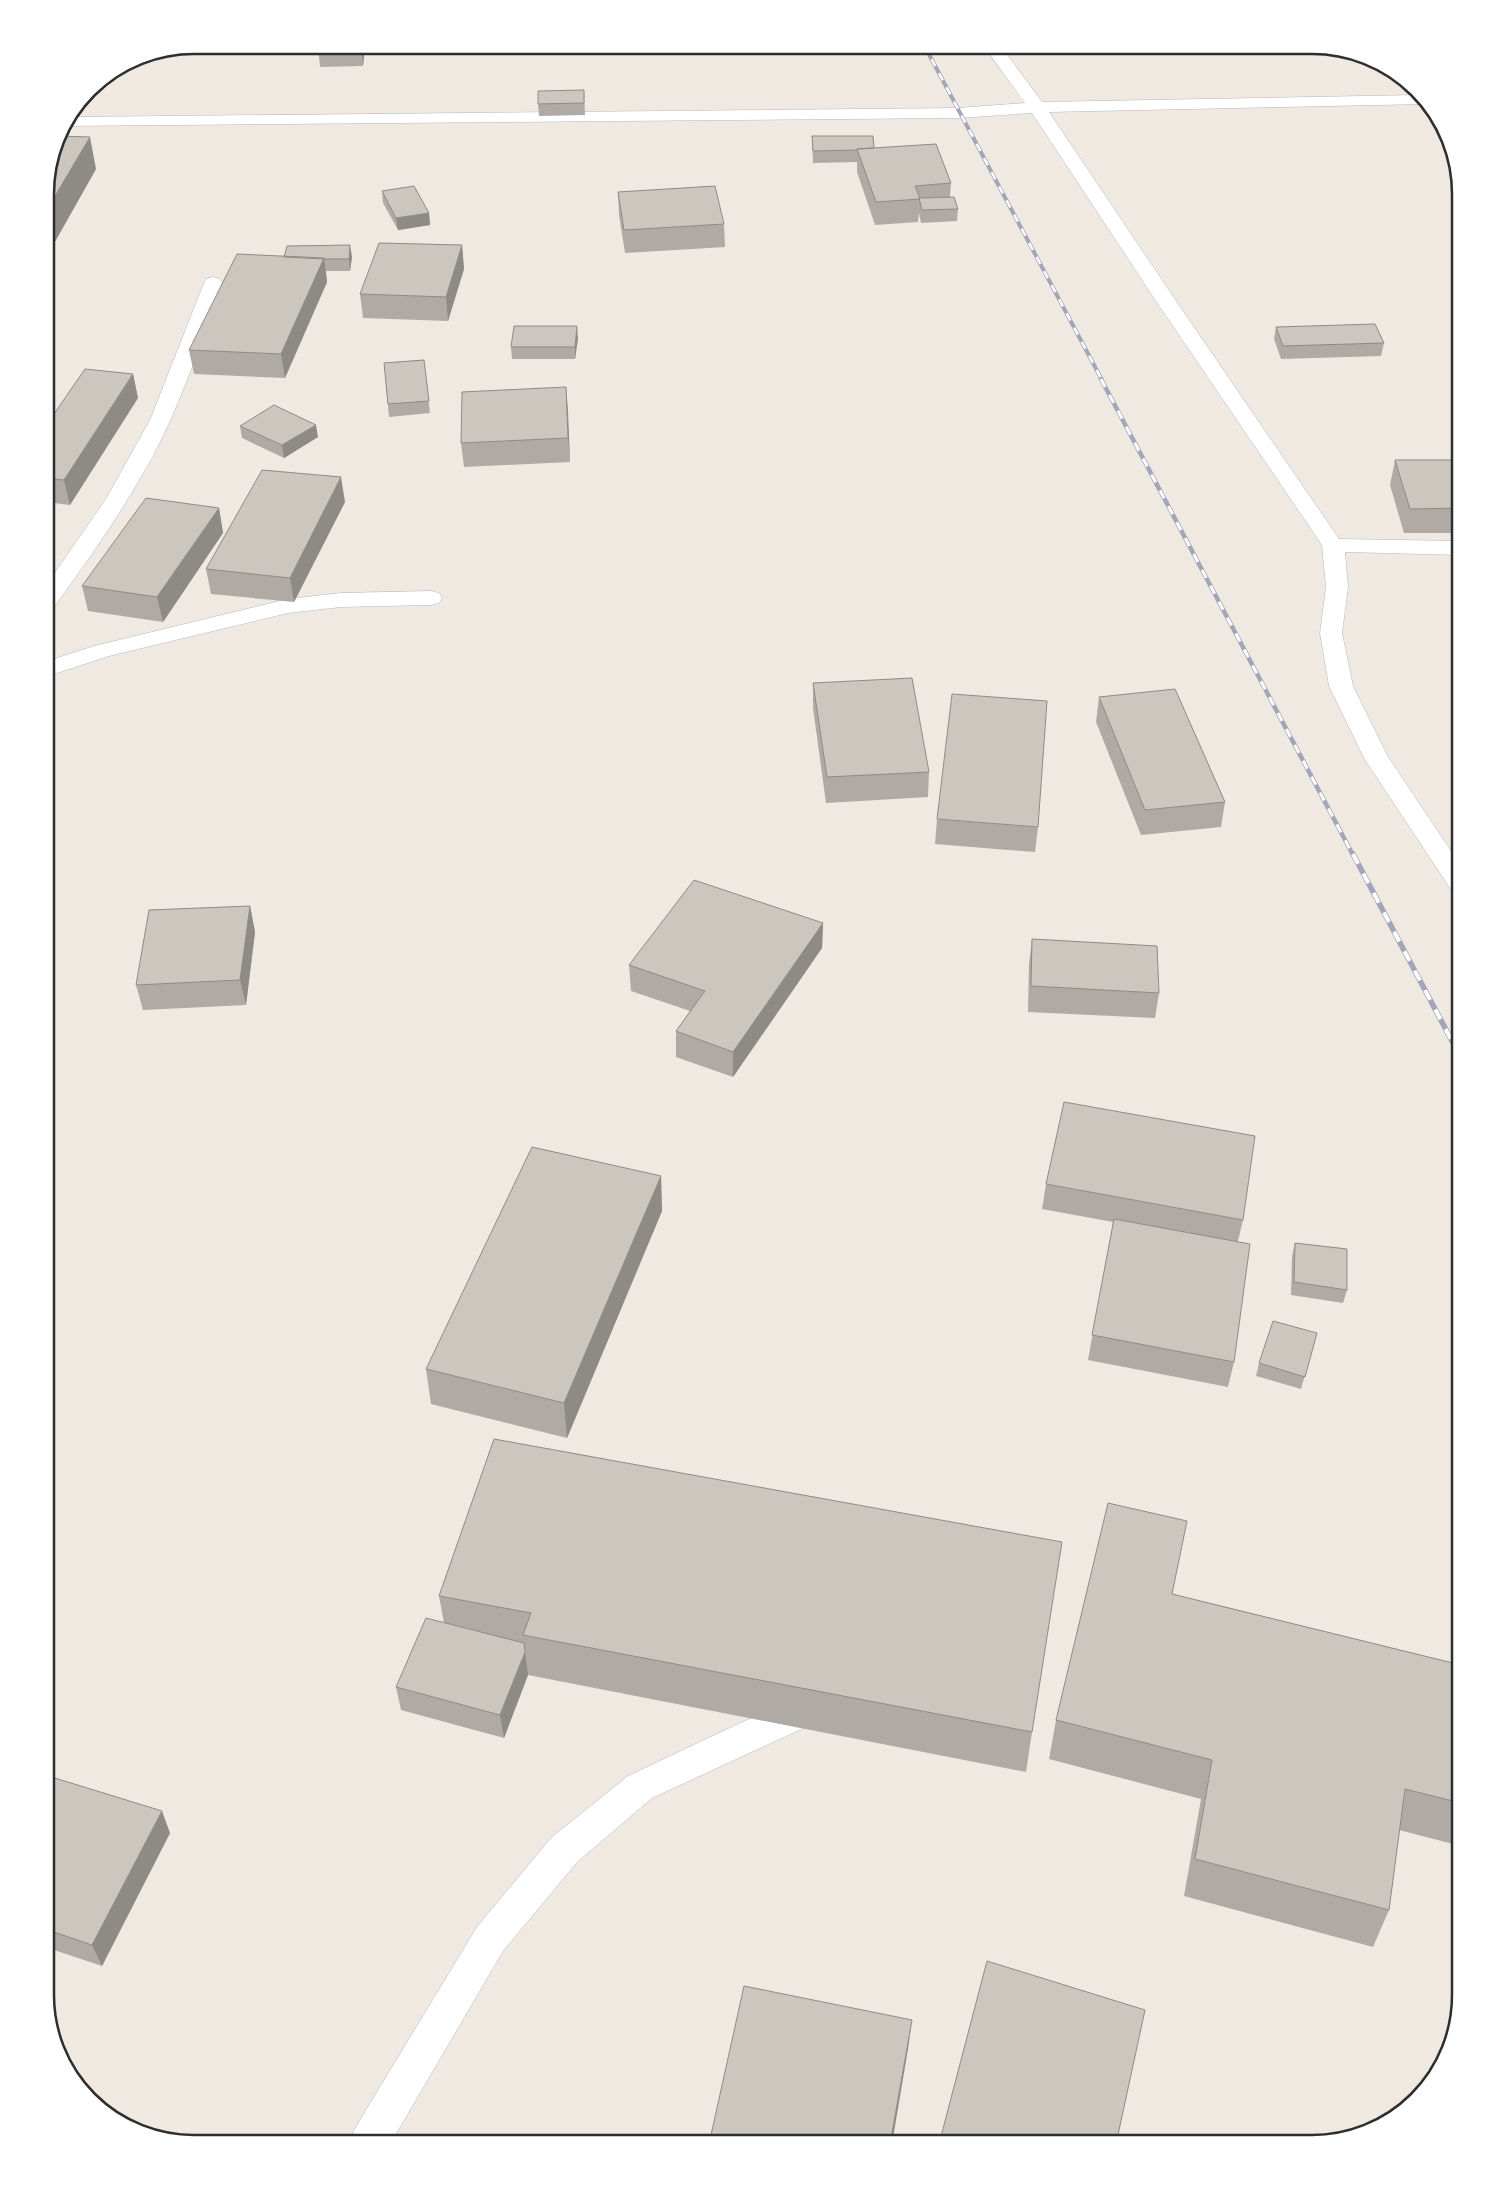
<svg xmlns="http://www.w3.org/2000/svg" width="1506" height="2189" viewBox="0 0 1506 2189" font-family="'Roboto Condensed',sans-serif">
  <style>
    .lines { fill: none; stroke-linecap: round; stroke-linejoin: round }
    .minor-casing { stroke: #b4b7c1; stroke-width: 1 }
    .minor { fill: #fff; fill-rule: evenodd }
    .rail-far2-casing { stroke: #a3a6b8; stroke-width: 4 }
    .rail-far1-casing { stroke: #a3a6b8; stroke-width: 4.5 }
    .rail-casing { stroke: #a3a6b8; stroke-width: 5.5 }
    .rail-far2 { stroke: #fff; stroke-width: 2.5; stroke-dasharray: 8; stroke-linecap: butt }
    .rail-far1 { stroke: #fff; stroke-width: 3; stroke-dasharray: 9; stroke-linecap: butt }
    .rail { stroke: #fff; stroke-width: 4; stroke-dasharray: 11; stroke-linecap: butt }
    .wall { fill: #afaba4 }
    .shaded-wall { fill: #8e8b86 }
    .building { fill: #cbc7bf; stroke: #8e8b86 }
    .rim { fill: none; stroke: #2e2e2e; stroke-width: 2.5 }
  </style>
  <rect width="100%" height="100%" fill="#efe9e1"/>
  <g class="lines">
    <defs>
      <path id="minor" d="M 983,45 L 1000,45 L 1042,102 L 1417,95 L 1426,104 L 1049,112 L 1176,301 L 1339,539 L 1461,541 L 1461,555 L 1345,552 L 1348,587 L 1342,633 L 1353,686 L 1388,757 L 1461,866 L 1461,894 L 1452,891 L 1364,758 L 1329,686 L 1320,633 L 1326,587 L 1322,545 L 1156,301 L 1032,113 L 958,118 L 63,126 L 70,117 L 958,108 L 1025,103 Z
        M 213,277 L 220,279 L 222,283 C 203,337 185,391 160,442 C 130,501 92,555 53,608 L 45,610 L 45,587 L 106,499 L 150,420 L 204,283 L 206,279 Z
        M 431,591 L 439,593 L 442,598 L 439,603 L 431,605 L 341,607 L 288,613 L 109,656 L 45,677 L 45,662 L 94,646 L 288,599 L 341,593 Z
        M 811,1693 L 823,1697 L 828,1708 L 823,1719 L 652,1798 L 577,1862 L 503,1951 L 390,2144 L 349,2144 L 354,2130 L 477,1927 L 551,1838 L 628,1776 L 738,1724 Z"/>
    </defs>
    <use href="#minor" class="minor-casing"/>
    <use href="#minor" class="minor"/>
    <defs>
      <path id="rail-far2" d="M 924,45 L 1102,380"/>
      <path id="rail-far1" d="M 1101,379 L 1353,855"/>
      <path id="rail" d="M 1353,854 L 1461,1058"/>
    </defs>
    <use href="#rail-far2" class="rail-far2-casing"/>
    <use href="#rail-far1" class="rail-far1-casing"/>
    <use href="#rail" class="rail-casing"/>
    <use href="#rail-far2" class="rail-far2"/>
    <use href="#rail-far1" class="rail-far1"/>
    <use href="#rail" class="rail"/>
  </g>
  <path class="wall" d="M 318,45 L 365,45 L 363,66 L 320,67 Z
    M 584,90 L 585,115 L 539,116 L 538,104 Z
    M 812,136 L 874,148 L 951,183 L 950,197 L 958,209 L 957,221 L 921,223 L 919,213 L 918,222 L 875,225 L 857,172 L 857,162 L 813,163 Z
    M 96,169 L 48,254 L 45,254 L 45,184 Z
    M 382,191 L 429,213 L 430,225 L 398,230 L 383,203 Z
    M 618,192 L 724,224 L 725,247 L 625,253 L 619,215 Z
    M 462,245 L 464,269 L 448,321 L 363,318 L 360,294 Z
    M 284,257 L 352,257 L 350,271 L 326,271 L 327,282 L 285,378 L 194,374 L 189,350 Z
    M 1276,327 L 1384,343 L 1381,356 L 1281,359 L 1274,339 Z
    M 578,338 L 575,359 L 512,359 L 511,347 Z
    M 424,360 L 430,413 L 389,417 L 384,363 Z
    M 133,374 L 138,398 L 70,505 L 45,502 L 45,427 Z
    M 566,387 L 570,462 L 464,467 L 461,443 Z
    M 240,426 L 318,437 L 284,458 L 242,438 Z
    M 1395,460 L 1461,460 L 1461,533 L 1404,533 L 1390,485 Z
    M 345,502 L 294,602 L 211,594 L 206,569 Z
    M 219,508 L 223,533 L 163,622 L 88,611 L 82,586 Z
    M 813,683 L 929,772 L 928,797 L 826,803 L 813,708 Z
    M 1099,697 L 1225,802 L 1221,827 L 1141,835 L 1096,722 Z
    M 937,819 L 1038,827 L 1035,852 L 935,844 Z
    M 250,906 L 255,932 L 246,1005 L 143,1010 L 136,985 Z
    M 823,923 L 822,948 L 733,1077 L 676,1057 L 676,1031 L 690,1011 L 631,991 L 629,965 Z
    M 1032,939 L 1159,993 L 1155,1018 L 1028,1012 L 1029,964 Z
    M 661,1176 L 662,1211 L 567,1438 L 431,1404 L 426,1369 Z
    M 1046,1184 L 1243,1220 L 1238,1241 L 1234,1362 L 1228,1387 L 1088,1360 L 1113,1222 L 1042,1209 Z
    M 1295,1243 L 1347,1290 L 1343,1303 L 1291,1295 L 1292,1256 Z
    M 1317,1333 L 1301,1389 L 1256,1376 L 1259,1363 Z
    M 494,1439 L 1032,1732 L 1026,1772 L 528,1675 L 504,1738 L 401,1710 L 396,1687 L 444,1623 L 439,1596 Z
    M 1172,1594 L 1461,1665 L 1461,1846 L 1399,1830 L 1389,1910 L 1373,1947 L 1184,1896 L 1201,1799 L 1049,1759 L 1056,1720 Z
    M 45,1775 L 170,1833 L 102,1966 L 45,1947 Z"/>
  <path class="shaded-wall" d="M 361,45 L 365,45 L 363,66 Z
    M 90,137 L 96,169 L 48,254 L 45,240 L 45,213 Z
    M 429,213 L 430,225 L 398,230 L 396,218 Z
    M 350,245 L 352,257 L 350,271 L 349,259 Z
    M 462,245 L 464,269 L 448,321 L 446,297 Z
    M 324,258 L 327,282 L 285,378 L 281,354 Z
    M 577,326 L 578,338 L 575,359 L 575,347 Z
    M 133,374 L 138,398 L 70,505 L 64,480 Z
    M 566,387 L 568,411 L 570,462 L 568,438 Z
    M 316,425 L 318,437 L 284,458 L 282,445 Z
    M 341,477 L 345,502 L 294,602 L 290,578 Z
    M 219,508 L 223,533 L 163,622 L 157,597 Z
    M 250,906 L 255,932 L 246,1005 L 240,980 Z
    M 823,923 L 822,948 L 733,1077 L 733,1052 Z
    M 661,1176 L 662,1211 L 567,1438 L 564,1403 Z
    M 525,1652 L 528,1675 L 504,1738 L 500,1715 Z
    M 162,1811 L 170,1833 L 102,1966 L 92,1945 Z
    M 912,2020 L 908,2049 L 892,2144 L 890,2144 Z"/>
  <path class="building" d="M 584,90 L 584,103 L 538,104 L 538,91 Z
    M 56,136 L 57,136 L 90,137 L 45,213 L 45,184 Z
    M 812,136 L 873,136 L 874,148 L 857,149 L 858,150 L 813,151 Z
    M 936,144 L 951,183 L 915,186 L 920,199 L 876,202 L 857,149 Z
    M 414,186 L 429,213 L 396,218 L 382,191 Z
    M 715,186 L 724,224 L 624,230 L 618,192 Z
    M 954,197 L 958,209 L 922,210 L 919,198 Z
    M 379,243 L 462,245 L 446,297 L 360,294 Z
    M 350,245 L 349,259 L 324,259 L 284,257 L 287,246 Z
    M 237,254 L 324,258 L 281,354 L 189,350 Z
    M 1375,324 L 1384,343 L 1283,346 L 1276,327 Z
    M 514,326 L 577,326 L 575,347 L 511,347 Z
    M 424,360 L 429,401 L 388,404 L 384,363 Z
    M 85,369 L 133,374 L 64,480 L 45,478 L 45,427 Z
    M 566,387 L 568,438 L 461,443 L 462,392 Z
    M 274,405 L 316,425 L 282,445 L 240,426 Z
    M 1395,460 L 1461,460 L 1461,508 L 1410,509 Z
    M 262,470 L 341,477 L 290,578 L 206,569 Z
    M 146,498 L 219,508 L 157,597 L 82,586 Z
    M 912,678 L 929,772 L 827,777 L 813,683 Z
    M 1175,689 L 1225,802 L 1145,810 L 1099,697 Z
    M 952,694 L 1047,701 L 1038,827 L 937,819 Z
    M 694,880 L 823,923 L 733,1052 L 676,1031 L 705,991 L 629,965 Z
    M 250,906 L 240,980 L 136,985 L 149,910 Z
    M 1032,939 L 1157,946 L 1159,993 L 1031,986 Z
    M 1064,1102 L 1255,1136 L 1243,1220 L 1046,1184 Z
    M 532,1147 L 661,1176 L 564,1403 L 426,1369 Z
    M 1114,1219 L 1250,1244 L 1234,1362 L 1092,1335 Z
    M 1295,1243 L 1347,1249 L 1347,1290 L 1294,1282 Z
    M 1273,1321 L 1317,1333 L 1305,1377 L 1259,1363 Z
    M 494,1439 L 1062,1542 L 1032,1732 L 523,1635 L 531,1613 L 439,1596 Z
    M 1108,1503 L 1187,1521 L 1172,1594 L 1461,1665 L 1461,1803 L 1405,1789 L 1389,1910 L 1195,1859 L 1212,1760 L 1056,1720 Z
    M 426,1618 L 524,1643 L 525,1652 L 500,1715 L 396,1687 Z
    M 45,1775 L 162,1811 L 92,1945 L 45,1929 Z
    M 987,1961 L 1145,2010 L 1116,2144 L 939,2144 Z
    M 744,1986 L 912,2020 L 890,2144 L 709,2144 Z"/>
  <path d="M0 0H1506V2189H0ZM194 54H1312A140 140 0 0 1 1452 194V1995A140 140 0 0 1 1312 2135H194A140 140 0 0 1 54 1995V194A140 140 0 0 1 194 54Z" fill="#fff" fill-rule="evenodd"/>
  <path class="rim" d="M194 54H1312A140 140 0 0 1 1452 194V1995A140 140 0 0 1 1312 2135H194A140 140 0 0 1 54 1995V194A140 140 0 0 1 194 54Z"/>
</svg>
